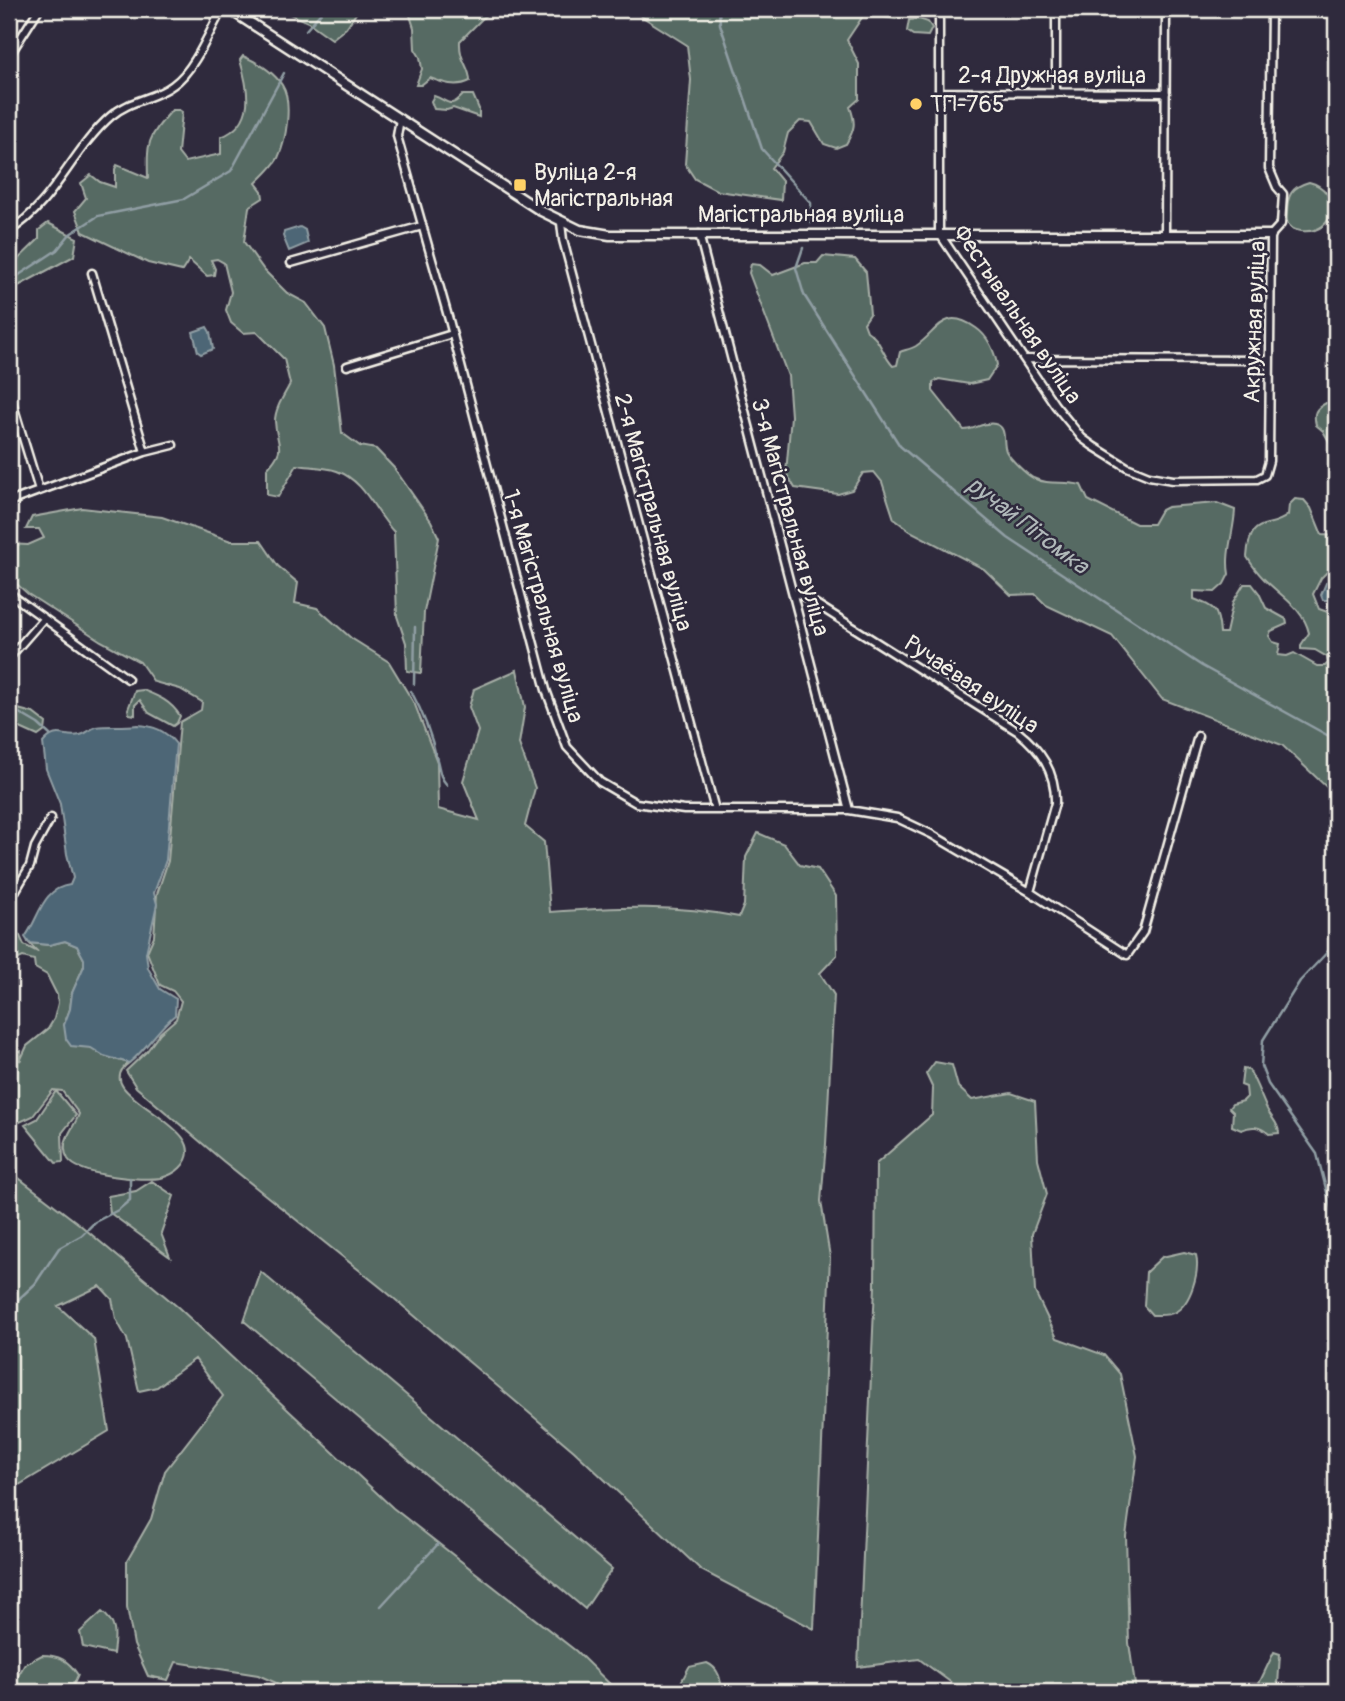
<svg xmlns="http://www.w3.org/2000/svg" width="1345" height="1701" viewBox="0 0 1345 1701" font-family="Pangolin,sans-serif">
  <style>
    .green { fill: #576a63; stroke: #a6aea6; stroke-width: 2 }
    .water { fill: #4d6676; stroke: #909ea4; stroke-width: 2 }
    .lines { fill: none; stroke-linecap: round; stroke-linejoin: round }
    .stream { stroke: #909ea4; stroke-width: 2.5 }
    .minor-casing { stroke: #f4f1e8; stroke-width: 11 }
    .tertiary-casing { stroke: #f4f1e8; stroke-width: 13 }
    .minor { stroke: #2f2a3d; stroke-width: 6 }
    .tertiary { stroke: #2f2a3d; stroke-width: 8 }
    .poi-dot { fill: #ffd166; stroke: #2f2a3d; stroke-width: 2.5 }
    .labels { text-anchor: middle; stroke-width: 5; stroke-linejoin: round; paint-order: stroke }
    .street-label { font-size: 23px; fill: #f4f1e8; stroke: #2f2a3d }
    .poi-label { font-size: 23px; fill: #f4f1e8; stroke: #2f2a3d; text-anchor: start }
    .water-label { font-size: 24px; font-style: italic; fill: #b1b9ba; stroke: #2f2a3d }
  </style>
  <rect width="100%" height="100%" fill="#2f2a3d"/>
  <filter id="ink" filterUnits="userSpaceOnUse"><feTurbulence type="fractalNoise" baseFrequency=".0143" numOctaves="2"/><feDisplacementMap in="SourceGraphic" scale="14" xChannelSelector="R" yChannelSelector="G"/><feConvolveMatrix kernelMatrix="1 2 1 2 8 2 1 2 1" color-interpolation-filters="sRGB"/></filter>
  <g filter="url(#ink)">
    <path class="green" d="M 279,9 L 359,9 L 346,28 L 332,39 L 308,22 Z
      M 408,9 L 484,9 L 485,16 L 460,41 C 459,62 470,66 470,81 C 456,88 443,83 430,78 L 421,85 L 416,85 L 422,69 L 420,57 L 415,49 L 414,28 Z
      M 630,9 L 901,9 L 901,15 L 896,19 L 884,17 L 873,10 L 863,16 L 847,40 L 859,64 L 859,99 L 850,107 C 856,123 855,129 846,144 L 836,148 L 824,144 L 811,122 L 800,121 L 788,133 L 783,152 L 771,168 L 782,181 L 781,200 L 718,191 L 695,179 L 685,164 L 691,80 L 687,45 Z
      M 919,19 L 928,22 L 932,28 L 928,36 L 913,35 L 907,31 L 909,20 Z
      M 243,56 C 257,62 273,71 282,85 C 293,102 286,141 278,158 C 273,167 263,176 256,183 L 262,191 L 263,198 L 249,207 L 244,242 L 264,270 L 287,293 L 306,303 L 325,328 L 334,365 L 342,433 L 360,446 L 376,449 L 394,468 L 431,521 L 439,538 L 424,612 L 421,673 L 407,671 L 406,643 L 397,616 L 394,532 C 375,512 365,481 337,471 C 325,467 310,467 297,465 L 278,497 L 267,495 L 267,469 C 288,446 276,446 275,421 C 275,408 284,396 290,384 L 284,359 L 257,332 L 243,333 L 231,323 L 226,310 L 231,292 L 224,263 L 217,259 L 211,260 L 215,269 L 214,275 L 207,276 L 189,260 L 182,271 L 148,263 L 83,232 L 75,211 L 86,198 L 81,183 L 91,175 L 100,182 L 115,187 L 115,169 L 117,165 L 148,178 C 147,141 147,139 172,110 L 179,110 L 182,112 L 178,153 L 185,162 L 221,154 L 221,137 C 256,123 249,90 240,60 Z
      M 463,95 L 473,95 L 479,109 L 479,117 L 453,108 L 447,110 L 434,109 L 431,101 L 434,96 C 448,100 449,110 463,95 Z
      M 1309,182 C 1342,190 1338,235 1301,231 C 1296,230 1290,229 1288,224 C 1286,221 1287,217 1287,213 C 1287,196 1291,187 1309,182 Z
      M 48,223 L 77,238 L 74,256 L 9,291 L 9,268 L 39,239 L 39,230 Z
      M 823,256 L 855,259 L 866,272 L 870,314 L 864,323 L 867,331 C 881,339 882,355 893,366 L 897,365 L 900,352 C 905,350 911,349 916,346 C 938,332 943,305 976,328 C 988,336 995,352 997,365 L 987,380 L 969,384 L 939,379 L 933,382 L 933,391 L 964,430 C 975,430 984,421 995,424 C 1008,427 1002,442 1006,451 C 1010,459 1026,474 1033,478 C 1049,486 1065,480 1081,485 L 1088,500 L 1136,524 L 1153,524 L 1161,510 L 1167,507 L 1217,503 L 1235,510 C 1234,532 1225,553 1229,574 L 1224,584 L 1215,592 L 1194,591 L 1194,599 C 1216,608 1218,609 1220,633 L 1226,633 L 1233,602 L 1244,584 L 1252,584 L 1259,593 L 1266,608 L 1286,619 L 1287,624 L 1271,631 L 1269,636 L 1273,642 L 1280,644 L 1278,655 L 1287,656 L 1294,653 L 1317,666 L 1325,666 L 1328,663 L 1327,657 L 1315,650 L 1301,649 L 1301,645 L 1309,633 C 1304,609 1280,595 1264,579 C 1257,572 1252,565 1247,557 C 1250,513 1268,532 1288,515 L 1289,505 L 1295,499 L 1304,500 L 1311,508 L 1322,535 L 1336,536 L 1336,563 L 1321,578 L 1313,594 L 1319,609 L 1336,615 L 1336,710 L 1334,709 L 1327,720 L 1336,729 L 1336,796 L 1282,745 L 1162,699 L 1112,636 L 1046,605 L 1035,594 L 1011,595 L 984,569 L 910,531 L 894,519 L 882,482 L 874,472 L 863,473 L 852,490 L 838,494 L 795,488 L 786,473 L 791,416 L 788,376 L 749,273 L 751,264 L 760,265 L 773,275 L 805,263 L 817,263 Z
      M 1335,285 L 1336,285 L 1336,336 L 1328,314 Z
      M 1326,403 L 1336,403 L 1336,453 L 1323,431 L 1316,425 C 1313,413 1315,409 1326,403 Z
      M 82,508 L 162,517 L 231,541 L 261,541 L 278,566 L 298,583 L 295,603 L 317,608 L 351,638 L 389,662 L 415,705 L 437,762 L 438,809 L 479,820 L 463,781 L 478,731 L 469,707 L 474,689 L 517,670 L 525,707 L 519,744 L 535,788 L 525,826 L 544,842 L 550,912 C 614,907 676,904 739,917 L 744,905 L 746,857 L 758,833 L 784,844 L 800,865 L 818,869 L 836,896 L 837,955 L 820,973 L 834,995 L 826,1144 L 821,1201 L 830,1257 L 814,1629 L 701,1570 L 574,1451 L 384,1290 L 223,1161 L 136,1087 L 126,1071 L 147,1051 L 160,1033 L 176,1019 L 181,1001 L 173,991 L 160,985 L 147,952 L 154,936 L 157,894 L 168,861 L 180,722 L 201,710 L 202,702 L 180,689 L 154,682 L 140,662 L 101,641 L 28,594 L 9,577 L 9,544 L 28,545 L 44,538 L 39,529 L 26,529 L 32,517 Z
      M 143,690 C 158,696 171,701 180,716 L 177,723 L 173,726 L 149,713 L 140,700 L 135,705 L 135,715 L 129,714 L 128,709 L 135,691 Z
      M 9,699 L 18,709 L 33,713 L 46,723 L 45,731 L 38,736 L 9,723 Z
      M 16,934 L 20,936 L 24,945 L 38,952 L 29,943 L 49,945 L 65,941 L 77,946 L 84,959 L 84,966 L 72,993 L 70,1009 L 64,1025 L 104,1056 L 129,1063 C 83,1096 222,1126 180,1168 C 175,1173 168,1176 161,1178 C 142,1181 79,1176 68,1159 C 58,1142 74,1129 79,1114 L 62,1091 L 53,1090 L 33,1116 L 20,1122 C 0,1113 12,1085 17,1068 L 9,1081 L 9,1051 L 21,1051 L 20,1061 L 27,1046 L 48,1029 L 54,1019 L 58,1003 L 57,995 L 47,975 L 35,968 L 34,960 L 23,957 L 14,961 L 9,978 L 9,950 L 11,949 L 12,937 Z
      M 935,1062 L 952,1065 L 958,1087 L 972,1100 L 1011,1093 L 1035,1101 L 1038,1159 L 1047,1194 L 1032,1234 L 1035,1292 L 1057,1338 L 1104,1355 L 1120,1374 L 1137,1456 L 1126,1536 L 1129,1643 L 1136,1692 L 964,1692 L 919,1659 L 858,1667 L 875,1286 L 876,1164 L 932,1115 L 933,1089 L 926,1074 Z
      M 1243,1069 L 1249,1070 C 1256,1082 1260,1094 1266,1107 C 1270,1117 1279,1123 1279,1133 L 1269,1134 C 1260,1126 1252,1125 1241,1130 L 1232,1126 L 1233,1112 L 1229,1108 L 1232,1104 L 1243,1101 L 1247,1097 L 1246,1087 L 1241,1085 Z
      M 56,1091 L 76,1115 L 62,1133 L 63,1162 L 56,1163 L 25,1125 L 37,1119 Z
      M 9,1168 L 11,1172 L 79,1224 L 179,1308 L 393,1508 L 576,1651 L 618,1692 L 297,1692 L 258,1675 L 176,1662 L 168,1680 L 148,1676 L 134,1645 L 127,1607 L 127,1561 L 151,1519 L 165,1471 L 223,1396 L 195,1359 L 157,1387 L 139,1391 L 127,1339 L 116,1319 L 112,1299 L 100,1286 L 58,1306 L 94,1339 L 109,1431 L 9,1491 Z
      M 152,1181 L 174,1196 L 161,1233 L 170,1257 L 110,1213 L 108,1196 L 136,1191 Z
      M 1184,1252 L 1196,1255 C 1200,1271 1191,1304 1175,1312 C 1168,1316 1160,1315 1152,1315 L 1144,1306 L 1146,1272 L 1162,1257 Z
      M 261,1272 L 612,1569 L 585,1609 L 244,1321 Z
      M 102,1612 C 118,1624 115,1636 113,1654 L 83,1647 L 80,1632 Z
      M 1274,1652 L 1280,1654 L 1278,1685 L 1280,1692 L 1255,1692 Z
      M 42,1655 C 59,1655 68,1660 78,1675 L 73,1686 L 58,1692 L 9,1692 L 9,1684 L 16,1679 L 25,1664 Z
      M 707,1663 C 719,1668 721,1680 722,1692 L 676,1692 L 689,1667 Z"/>
    <path class="water" d="M 300,227 L 305,230 L 308,243 L 289,251 L 283,236 L 284,232 Z
      M 207,327 L 210,332 L 213,349 L 201,354 L 198,352 L 193,332 Z
      M 1336,578 L 1336,600 L 1323,600 L 1321,595 L 1326,583 Z
      M 137,725 C 154,726 165,730 176,744 L 166,860 L 154,893 L 157,904 L 146,953 L 148,968 L 160,989 L 176,999 L 175,1015 C 157,1029 147,1049 129,1063 L 104,1056 L 91,1048 L 71,1046 L 66,1039 L 64,1025 L 70,1009 L 72,993 L 84,966 L 84,959 L 77,946 L 65,941 L 49,945 L 29,943 L 25,937 C 40,917 41,889 70,885 L 73,878 L 67,854 L 60,804 L 46,769 L 43,743 C 57,726 64,739 80,735 C 86,734 90,729 96,727 C 108,725 123,727 137,725 Z"/>
    <g class="lines">
      <path class="stream" d="M 719,9 L 720,24 L 762,149 L 811,203 L 811,223
        M 306,30 L 324,9
        M 803,248 L 796,268 L 804,295 L 900,446 L 1008,538 L 1202,666 L 1336,740
        M 9,279 L 16,277 L 57,250 L 70,234 L 98,216 L 184,199 L 231,171 L 284,73
        M 414,684 L 415,627
        M 411,691 C 422,711 432,737 437,760 C 440,771 439,776 447,785
        M 9,707 L 38,724 L 50,735
        M 1336,943 L 1300,981 L 1263,1040 L 1261,1066 L 1268,1084 L 1317,1154 L 1336,1227
        M 9,1308 L 35,1284 L 59,1248 L 82,1235 L 95,1222 L 118,1210 L 130,1200 L 130,1178
        M 381,1606 L 438,1544"/>
      <defs>
        <path id="minor" d="M 939,9 L 939,233 L 1055,405 L 1082,438 L 1093,446 L 1127,467 L 1149,476 L 1173,480 L 1257,479 L 1265,475 L 1269,461 L 1271,235 L 1281,224 L 1283,194 L 1277,187 L 1269,168 L 1271,9
          M 9,56 L 39,9
          M 939,92 L 1166,93
          M 1056,93 L 1056,9
          M 400,119 L 397,136 L 449,320 L 546,690 L 567,747 L 600,782 L 636,803 L 684,810 L 849,810 L 897,818 L 931,834 L 1030,892 L 1127,955 L 1143,932 L 1198,736
          M 561,223 L 563,240 L 715,810
          M 9,231 C 54,204 72,150 111,116 C 129,100 155,99 173,85 C 194,71 210,31 222,9
          M 699,234 L 849,810
          M 1165,234 L 1166,9
          M 291,263 L 422,226
          M 92,273 L 145,452
          M 1026,359 L 1269,360
          M 347,366 L 452,334
          M 9,392 L 39,490
          M 9,502 L 145,452 L 173,445
          M 9,593 L 128,679
          M 794,593 L 805,597 L 1017,731 C 1041,750 1056,772 1055,803 L 1030,892
          M 9,658 L 44,618
          M 9,902 L 30,866 L 35,847 L 51,818"/>
        <path id="tertiary" d="M 229,9 L 541,211 L 580,230 L 610,235 L 1271,235"/>
      </defs>
      <use href="#minor" class="minor-casing"/>
      <use href="#tertiary" class="tertiary-casing"/>
      <use href="#minor" class="minor"/>
      <use href="#tertiary" class="tertiary"/>
    </g>
  </g>
  <g class="poi-dot">
    <circle cx="916" cy="104" r="7"/>
    <rect x="513" y="178" width="14" height="14" rx="3.5"/>
  </g>
  <g class="labels">
    <g class="street-label">
      <text x="1052" y="83">2-я Дружная вуліца</text>
      <text x="801" y="222">Магістральная вуліца</text>
      <text transform="translate(1018 314) rotate(56)" y="8">Фестывальная вуліца</text>
      <text transform="translate(1254 322) rotate(-88)" y="8">Акружная вуліца</text>
      <text transform="translate(654 512) rotate(75)" y="8">2-я Магістральная вуліца</text>
      <text transform="translate(791 517) rotate(75)" y="8">3-я Магістральная вуліца</text>
      <text transform="translate(544 606) rotate(74)" y="8">1-я Магістральная вуліца</text>
      <text transform="translate(972 684) rotate(34)" y="8">Ручаёвая вуліца</text>
    </g>
    <g class="poi-label">
      <text x="930" y="112">ТП-765</text>
      <text x="534" y="180">Вуліца 2-я<tspan x="534" dy="26">Магістральная</tspan></text>
    </g>
    <g class="water-label">
      <text transform="translate(1028 525) rotate(37)" y="8">ручай Пітомка</text>
    </g>
  </g>
  <rect width="1345" height="1701" fill="none" stroke="#2f2a3d" stroke-width="35"/>
  <rect x="18" y="18" width="1310" height="1666" fill="none" stroke="#f4f1e8" stroke-width="2.5" filter="url(#ink)"/>
</svg>
